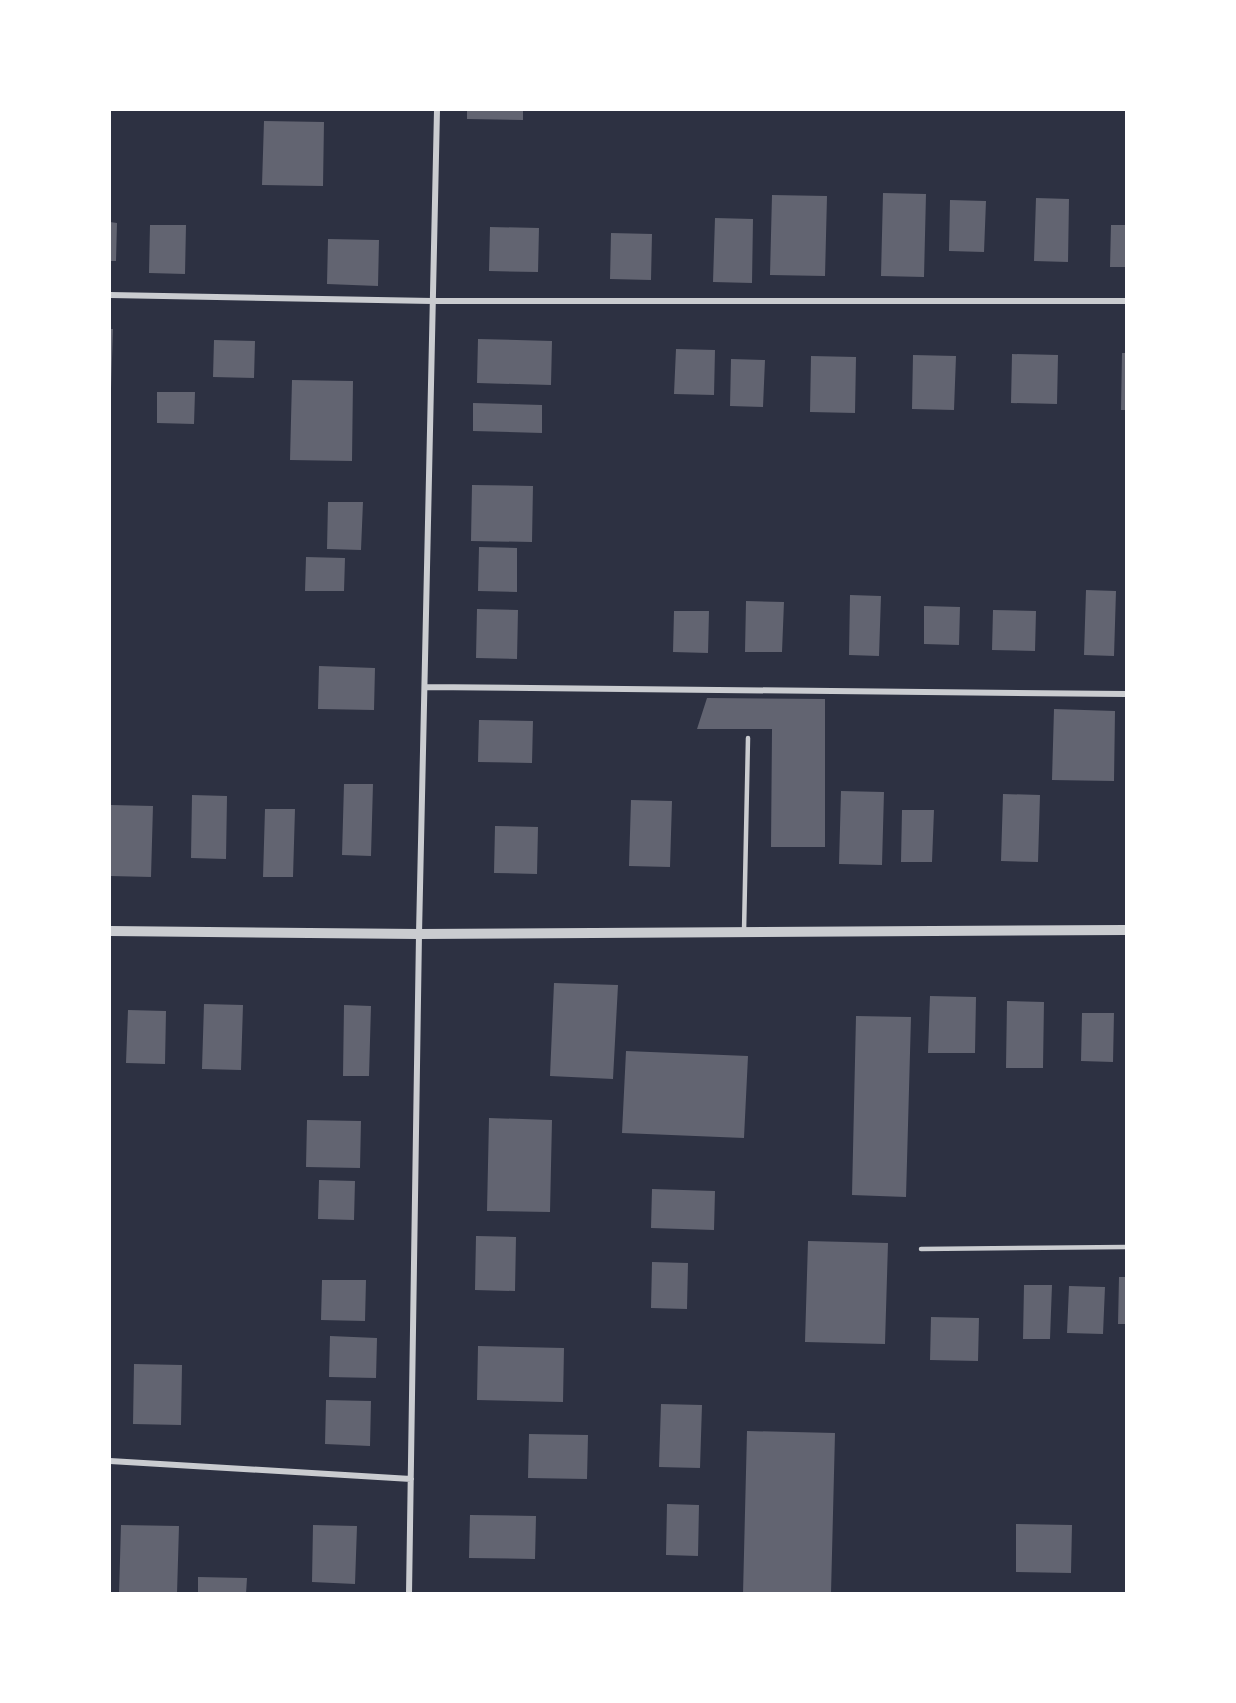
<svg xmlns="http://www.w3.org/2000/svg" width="1236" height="1703" viewBox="0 0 1236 1703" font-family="'DejaVu Sans',sans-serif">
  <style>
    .building { fill: #626471 }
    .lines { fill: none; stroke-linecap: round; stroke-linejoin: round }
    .service { stroke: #caccd0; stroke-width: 4.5 }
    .minor { stroke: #caccd0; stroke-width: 6 }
    .tertiary { stroke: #caccd0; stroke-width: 10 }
  </style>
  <rect width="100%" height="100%" fill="#2d3142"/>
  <path class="building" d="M 467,110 L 523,110 L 523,120 L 467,119 Z
    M 264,121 L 324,122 L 323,186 L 262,185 Z
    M 883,193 L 926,194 L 924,277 L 881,276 Z
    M 772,195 L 827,196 L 825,276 L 770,275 Z
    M 1036,198 L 1069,199 L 1068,262 L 1034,261 Z
    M 950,200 L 986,201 L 984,252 L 949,251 Z
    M 715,218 L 753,219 L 752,283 L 713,282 Z
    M 110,222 L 117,223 L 116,261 L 110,261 Z
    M 150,225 L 186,225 L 185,274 L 149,273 Z
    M 1111,225 L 1126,225 L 1126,267 L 1110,267 Z
    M 490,227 L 539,228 L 538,272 L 489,271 Z
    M 611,233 L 652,234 L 651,280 L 610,279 Z
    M 328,239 L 379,240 L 378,286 L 327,284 Z
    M 110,329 L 113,329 L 111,389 L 110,389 Z
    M 478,339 L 552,341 L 551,385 L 477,383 Z
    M 214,340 L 255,341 L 254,378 L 213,377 Z
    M 676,349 L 715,350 L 714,395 L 674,394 Z
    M 1122,353 L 1126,353 L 1126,410 L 1121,410 Z
    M 1012,354 L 1058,355 L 1057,404 L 1011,403 Z
    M 913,355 L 956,356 L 954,410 L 912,409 Z
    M 811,356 L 856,357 L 855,413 L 810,412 Z
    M 731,359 L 765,360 L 763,407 L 730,406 Z
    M 292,380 L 353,381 L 352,461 L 290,460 Z
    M 157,392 L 195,392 L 194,424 L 157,423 Z
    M 473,403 L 542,405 L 542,433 L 473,431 Z
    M 472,485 L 533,486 L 532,542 L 471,541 Z
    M 328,502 L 363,502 L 361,550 L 327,549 Z
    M 479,547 L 517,548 L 517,592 L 478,591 Z
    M 306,557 L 345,558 L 344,591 L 305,591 Z
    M 1086,590 L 1116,591 L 1114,656 L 1084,655 Z
    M 850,595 L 881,596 L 879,656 L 849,655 Z
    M 746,601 L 784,602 L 782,652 L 745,652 Z
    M 924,606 L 960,607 L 959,645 L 924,644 Z
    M 477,609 L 518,610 L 517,659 L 476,658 Z
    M 993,610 L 1036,611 L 1035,651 L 992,650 Z
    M 674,611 L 709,611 L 708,653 L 673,652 Z
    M 319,666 L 375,668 L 374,710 L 318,709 Z
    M 707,698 L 825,699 L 825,847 L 771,847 L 772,729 L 697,729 Z
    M 1054,709 L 1115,711 L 1114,781 L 1052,780 Z
    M 479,720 L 533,721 L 532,763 L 478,762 Z
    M 344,784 L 373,784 L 371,856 L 342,855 Z
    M 841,791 L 884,792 L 882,865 L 839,864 Z
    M 1003,794 L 1040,795 L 1038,862 L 1001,861 Z
    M 192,795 L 227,796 L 226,859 L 191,858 Z
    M 631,800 L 672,801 L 670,867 L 629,866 Z
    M 111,805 L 153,806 L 151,877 L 110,876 Z
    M 265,809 L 295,809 L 293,877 L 263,877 Z
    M 902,810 L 934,810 L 932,862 L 901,862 Z
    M 495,826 L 538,827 L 537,874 L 494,873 Z
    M 554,983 L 618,985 L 613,1079 L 550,1076 Z
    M 930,996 L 976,997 L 975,1053 L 928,1053 Z
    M 1007,1001 L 1044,1002 L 1043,1068 L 1006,1068 Z
    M 204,1004 L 243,1005 L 241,1070 L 202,1069 Z
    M 344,1005 L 371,1006 L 369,1076 L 343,1076 Z
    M 128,1010 L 166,1011 L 165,1064 L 126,1063 Z
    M 1082,1013 L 1114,1013 L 1113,1062 L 1081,1061 Z
    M 856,1016 L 911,1017 L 906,1197 L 852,1195 Z
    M 626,1051 L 748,1056 L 744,1138 L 622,1133 Z
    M 489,1118 L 552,1120 L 550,1212 L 487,1211 Z
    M 307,1120 L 361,1121 L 360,1168 L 306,1167 Z
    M 319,1180 L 355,1181 L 354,1220 L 318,1219 Z
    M 652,1189 L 715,1191 L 714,1230 L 651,1228 Z
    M 476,1236 L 516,1237 L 515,1291 L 475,1290 Z
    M 808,1241 L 888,1243 L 885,1344 L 805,1342 Z
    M 652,1262 L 688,1263 L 687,1309 L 651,1308 Z
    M 1119,1277 L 1126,1277 L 1126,1324 L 1118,1324 Z
    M 322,1280 L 366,1280 L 365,1321 L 321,1320 Z
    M 1024,1285 L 1052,1285 L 1050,1339 L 1023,1339 Z
    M 1069,1286 L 1105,1287 L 1103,1334 L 1067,1333 Z
    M 931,1317 L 979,1318 L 978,1361 L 930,1360 Z
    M 330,1336 L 377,1338 L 376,1378 L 329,1377 Z
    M 478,1346 L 564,1348 L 563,1402 L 477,1400 Z
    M 134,1364 L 182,1365 L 181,1425 L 133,1424 Z
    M 326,1400 L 371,1401 L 370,1446 L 325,1444 Z
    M 661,1404 L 702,1405 L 700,1468 L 659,1467 Z
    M 747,1431 L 835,1433 L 831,1594 L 743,1594 Z
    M 529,1434 L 588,1435 L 587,1479 L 528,1478 Z
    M 667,1504 L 699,1505 L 698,1556 L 666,1555 Z
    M 470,1515 L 536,1516 L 535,1559 L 469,1558 Z
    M 1016,1524 L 1072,1525 L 1071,1573 L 1016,1572 Z
    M 121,1525 L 179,1526 L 177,1594 L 119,1594 Z
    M 313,1525 L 357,1526 L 355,1584 L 312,1582 Z
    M 198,1577 L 247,1578 L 246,1594 L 198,1594 Z"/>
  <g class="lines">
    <path class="service" d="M 744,932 L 748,738
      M 921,1249 L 1126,1247"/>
    <path class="minor" d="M 110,295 L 432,301 L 1126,301
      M 425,687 L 1126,694
      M 110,1461 L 411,1479
      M 409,1594 L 419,934 L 437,110"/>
    <path class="tertiary" d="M 110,931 L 419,934 L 1126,930"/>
  </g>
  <rect width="1236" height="1703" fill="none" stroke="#ffffff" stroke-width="222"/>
</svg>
